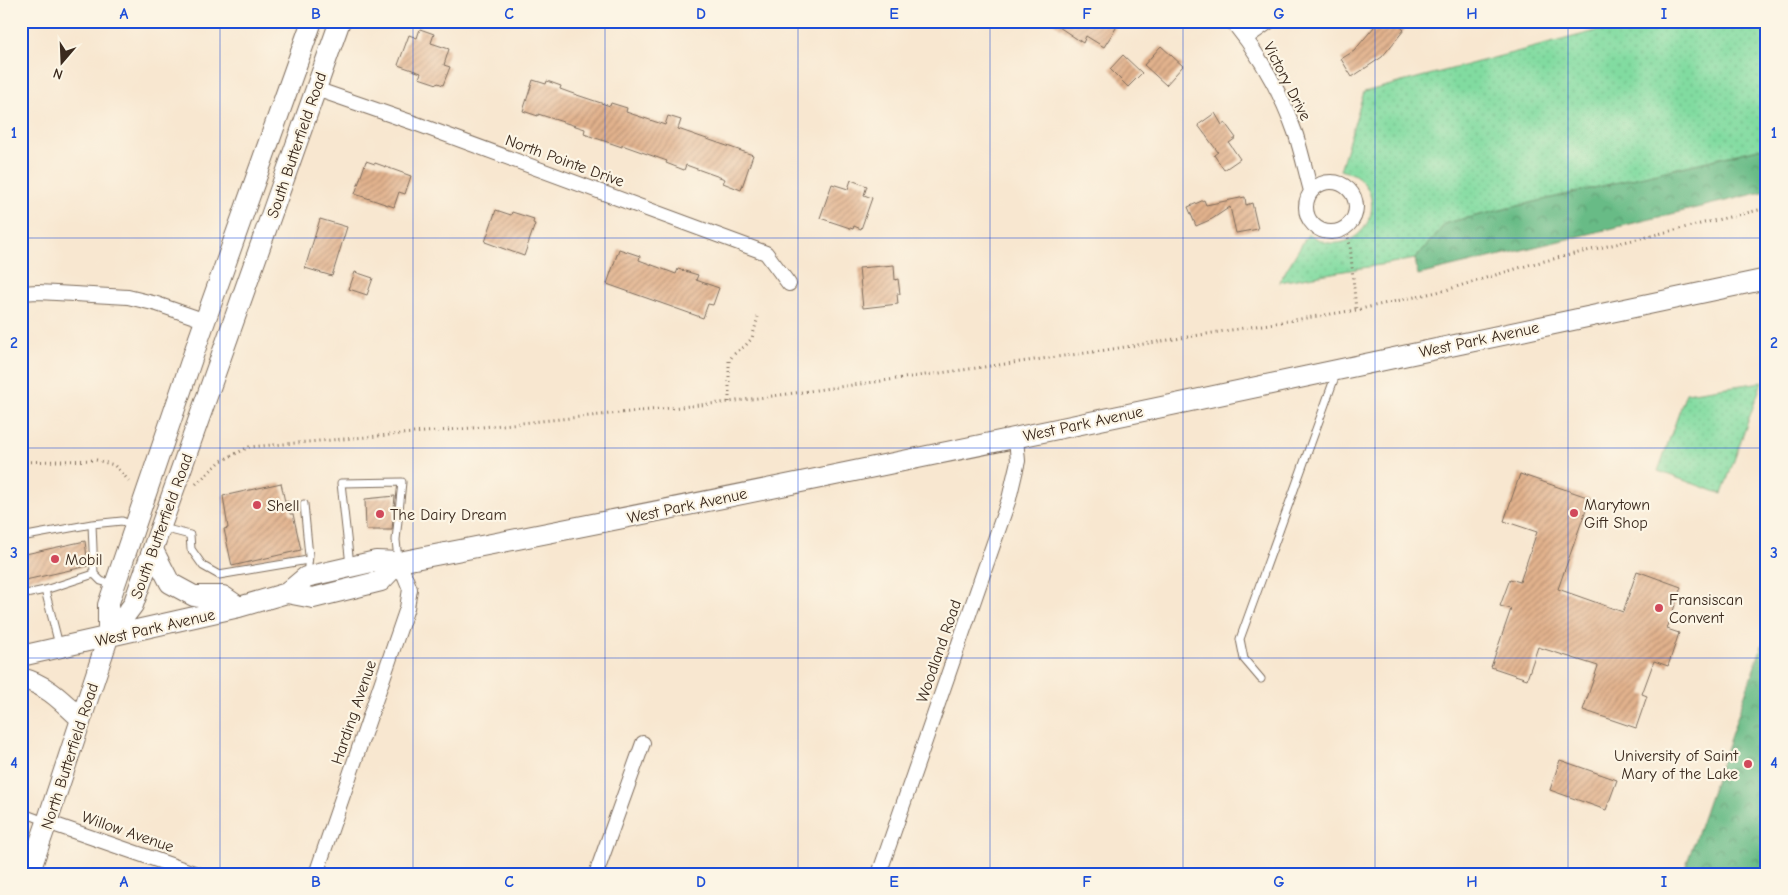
<svg xmlns="http://www.w3.org/2000/svg" width="1788" height="895" viewBox="0 0 1788 895" font-family="'Comic Neue',sans-serif">
  <style>
    .grass { fill: url(#grass-dots); stroke: #5e825f }
    .forest { fill: url(#forest-crowns); stroke: #527252 }
    .building { fill: url(#building-hatch) }
    .lines { fill: none; stroke-linecap: round; stroke-linejoin: round }
    .service-casing { stroke: #7d6c5c; stroke-width: 9 }
    .minor-casing { stroke: #7d6c5c; stroke-width: 16 }
    .secondary-casing { stroke: #7d6c5c; stroke-width: 22 }
    .path { stroke: #7d6c5c; stroke-width: 3; stroke-dasharray: 1 4; stroke-linecap: butt }
    .service { stroke: #fff; stroke-width: 7 }
    .minor { stroke: #fff; stroke-width: 14 }
    .secondary { stroke: #fff; stroke-width: 20 }
    .grid { fill: none; stroke: #1d4ed8; stroke-width: 1; stroke-opacity: 0.55 }
    .poi-dot { fill: #d1495b; stroke: #fcf5e5; stroke-width: 2 }
    .labels { text-anchor: middle; stroke-width: 4.5; stroke-linejoin: round; paint-order: stroke }
    .street-label { font-size: 16px; fill: #3b2a1e; stroke: #fcf5e5 }
    .poi-label { font-size: 16px; fill: #3b2a1e; stroke: #fcf5e5; text-anchor: start }
    .neatline { fill: none; stroke: #1d4ed8; stroke-width: 2 }
    .grid-label { font-size: 16px; text-anchor: middle; font-weight: bold; fill: #1d4ed8 }
  </style>
  <defs>
    <pattern id="grass-dots" width="8" height="8" patternUnits="userSpaceOnUse" patternTransform="scale(1.25)"><rect width="8" height="8" fill="#81dba0"/><path d="M2 2h.1M6 6h.1" fill="none" stroke="#70bc89" stroke-width="1.8" stroke-linecap="round"/></pattern>
    <pattern id="forest-crowns" width="20" height="18" patternUnits="userSpaceOnUse" patternTransform="scale(1.25)"><rect width="20" height="18" fill="#68bb86"/><path d="M2 6a3 3 0 1 1 6 0M12 15a3 3 0 1 1 6 0" fill="none" stroke="#57986d"/></pattern>
    <pattern id="building-hatch" width="6" height="6" patternUnits="userSpaceOnUse" patternTransform="scale(1.25)"><rect width="6" height="6" fill="#e2b28d"/><path d="M-1 1l2-2M0 6l6-6M5 7l2-2" fill="none" stroke="#b89173"/></pattern>
  </defs>
  <rect width="100%" height="100%" fill="#fcf5e5"/>
  <filter id="ink" filterUnits="userSpaceOnUse"><feTurbulence type="fractalNoise" baseFrequency=".02" numOctaves="2"/><feDisplacementMap in="SourceGraphic" scale="10" xChannelSelector="R" yChannelSelector="G"/><feConvolveMatrix kernelMatrix="1 2 1 2 8 2 1 2 1" color-interpolation-filters="sRGB"/></filter>
  <filter id="wash" filterUnits="userSpaceOnUse"><feTurbulence type="fractalNoise" baseFrequency=".0096" numOctaves="4" result="noise"/><feDisplacementMap in="SourceGraphic" scale="20" xChannelSelector="R" yChannelSelector="G"/><feGaussianBlur stdDeviation="1.12" result="paint"/><feColorMatrix in="noise" values="0 0 0 0 0 0 0 0 0 0 0 0 0 0 0 0 0 1.4 0 .05"/><feComposite in="paint" operator="in"/></filter>
  <g filter="url(#wash)">
    <rect width="100%" height="100%" fill="#f8e7d0"/>
    <path class="grass" d="M 1634,21 L 1767,21 L 1767,147 L 1446,223 L 1415,259 L 1279,282 L 1308,234 C 1314,237 1323,242 1329,243 C 1368,247 1388,198 1355,175 C 1351,172 1344,172 1340,170 L 1364,92 Z
      M 1762,382 L 1722,494 L 1658,471 L 1686,393 Z"/>
    <path class="forest" d="M 1767,147 L 1767,191 L 1418,275 L 1415,259 L 1446,223 Z
      M 1767,631 L 1767,874 L 1683,874 Z"/>
    <g id="blocks">
      <path class="building" d="M 1050,21 L 1105,21 L 1116,28 L 1104,47 L 1086,36 L 1083,43 Z
        M 1379,21 L 1394,21 L 1404,30 L 1382,57 L 1352,77 L 1341,59 L 1354,51 Z
        M 420,29 L 434,34 L 431,43 L 449,49 L 444,65 L 450,67 L 443,85 L 438,83 L 437,84 L 419,78 L 421,73 L 398,65 L 409,35 L 417,38 Z
        M 1161,46 L 1183,66 L 1166,85 L 1144,65 Z
        M 1123,55 L 1142,73 L 1128,87 L 1110,69 Z
        M 533,80 L 546,84 L 547,81 L 561,86 L 560,89 L 571,93 L 610,106 L 611,103 L 627,108 L 626,112 L 665,125 L 668,116 L 681,120 L 678,129 L 753,155 L 741,190 L 723,183 L 725,179 L 686,165 L 684,170 L 666,163 L 667,161 L 622,145 L 622,147 L 584,134 L 585,129 L 538,114 L 538,116 L 523,111 Z
        M 1215,113 L 1222,125 L 1225,123 L 1236,138 L 1229,143 L 1240,159 L 1224,170 L 1214,155 L 1218,152 L 1198,125 Z
        M 366,161 L 375,164 L 375,163 L 411,176 L 405,194 L 399,192 L 394,207 L 355,194 Z
        M 851,180 L 867,186 L 864,195 L 872,198 L 861,229 L 854,226 L 853,229 L 820,218 L 832,184 L 848,189 Z
        M 1245,197 L 1246,205 L 1252,203 L 1258,229 L 1236,233 L 1230,207 L 1212,219 L 1196,226 L 1188,207 L 1204,200 L 1206,205 Z
        M 496,210 L 511,215 L 512,212 L 534,219 L 533,223 L 535,224 L 524,256 L 485,242 Z
        M 320,219 L 347,227 L 332,276 L 305,268 Z
        M 619,249 L 640,256 L 639,260 L 676,274 L 678,269 L 698,275 L 696,280 L 719,288 L 713,305 L 708,304 L 703,318 L 607,284 Z
        M 894,265 L 895,280 L 898,279 L 900,294 L 897,294 L 898,304 L 863,308 L 859,268 Z
        M 355,272 L 373,278 L 367,295 L 349,289 Z
        M 1520,474 L 1590,498 L 1558,589 L 1623,612 L 1637,571 L 1681,587 L 1667,629 L 1679,633 L 1668,666 L 1654,661 L 1642,694 L 1647,696 L 1636,728 L 1583,710 L 1598,666 L 1538,647 L 1527,679 L 1491,667 L 1511,609 L 1500,606 L 1510,579 L 1520,582 L 1537,532 L 1504,521 Z
        M 281,483 L 285,502 L 288,501 L 290,514 L 293,514 L 301,550 L 232,566 L 224,529 L 228,528 L 223,496 Z
        M 395,496 L 392,530 L 366,530 L 365,499 Z
        M 85,541 L 88,566 L 21,581 L 21,555 Z
        M 1560,760 L 1617,780 L 1606,810 L 1550,790 Z"/>
    </g>
  </g>
  <g filter="url(#ink)">
    <use href="#blocks" fill-opacity="0" stroke="#7d6c5c" stroke-width="1"/>
    <g class="lines">
      <defs>
        <path id="service" d="M 304,504 L 309,556 L 307,575
          M 92,524 L 94,574
          M 163,528 L 190,535 L 191,549 L 203,566 L 219,575 L 308,560
          M 21,537 L 92,524 L 122,521 L 132,525
          M 350,565 L 341,483 L 402,482 L 396,540 L 398,560
          M 45,590 L 59,645
          M 21,595 L 45,590 L 94,574 L 101,581 L 114,585
          M 1261,679 L 1244,659 L 1240,639 L 1336,374
          M 21,812 L 45,821"/>
        <path id="minor" d="M 1232,21 C 1259,54 1282,95 1296,135 C 1302,154 1306,173 1311,191
          M 1246,38 L 1270,21
          M 316,89 L 417,124 L 766,253 L 789,284
          M1306 207a25 25 0 1 1 50 0a25 25 0 1 1-50 0Z
          M 21,293 L 38,292 L 128,297 L 157,304 L 206,321
          M 47,822 L 197,874
          M 316,874 L 407,608 L 410,589 L 399,562
          M 596,874 L 643,743
          M 879,874 L 1009,499 L 1018,461 L 1016,438"/>
        <path id="secondary" d="M 153,550 L 170,583 L 194,596 L 223,596 L 239,607
          M 287,593 L 313,598 L 381,581 L 399,562
          M 108,638 L 133,605 L 340,21
          M 21,656 L 239,607 L 287,593 L 306,577 L 376,561 L 399,562 C 856,474 1311,375 1767,279
          M 21,678 C 46,684 63,702 81,719
          M 29,874 L 47,822 L 108,638 L 108,605 L 199,338 L 312,21"/>
      </defs>
      <use href="#service" class="service-casing"/>
      <use href="#minor" class="minor-casing"/>
      <use href="#secondary" class="secondary-casing"/>
      <path class="path" d="M 1346,228 L 1350,245 L 1356,310
        M 729,402 L 729,361 L 733,355 L 746,345 L 752,338 L 758,317
        M 21,462 L 96,460 L 114,465 L 131,483
        M 196,484 L 221,461 L 249,447 L 472,428 L 729,402 L 1100,351 L 1356,310 L 1446,290 L 1532,264 L 1767,208"/>
      <use href="#service" class="service"/>
      <use href="#minor" class="minor"/>
      <use href="#secondary" class="secondary"/>
    </g>
  </g>
  <path class="grid" d="M 220,21 L 220,874M 413,21 L 413,874M 605,21 L 605,874M 798,21 L 798,874M 990,21 L 990,874M 1183,21 L 1183,874M 1375,21 L 1375,874M 1568,21 L 1568,874M 21,238 L 1767,238M 21,448 L 1767,448M 21,658 L 1767,658"/>
  <g class="poi-dot">
    <circle cx="257" cy="505" r="5"/>
    <circle cx="1574" cy="513" r="5"/>
    <circle cx="380" cy="514" r="5"/>
    <circle cx="55" cy="559" r="5"/>
    <circle cx="1659" cy="608" r="5"/>
    <circle cx="1748" cy="764" r="5"/>
  </g>
  <g class="labels">
    <g class="street-label">
      <text transform="translate(1288 81) rotate(63)" y="6">Victory Drive</text>
      <text transform="translate(296 145) rotate(-71)" y="6">South Butterfield Road</text>
      <text transform="translate(565 160) rotate(20)" y="6">North Pointe Drive</text>
      <text transform="translate(1479 339) rotate(-12)" y="6">West Park Avenue</text>
      <text transform="translate(1083 423) rotate(-12)" y="6">West Park Avenue</text>
      <text transform="translate(687 505) rotate(-12)" y="6">West Park Avenue</text>
      <text transform="translate(161 526) rotate(-70)" y="6">South Butterfield Road</text>
      <text transform="translate(155 627) rotate(-13)" y="6">West Park Avenue</text>
      <text transform="translate(938 651) rotate(-71)" y="6">Woodland Road</text>
      <text transform="translate(353 712) rotate(-71)" y="6">Harding Avenue</text>
      <text transform="translate(69 756) rotate(-72)" y="6">North Butterfield Road</text>
      <text transform="translate(128 831) rotate(19)" y="6">Willow Avenue</text>
    </g>
    <g class="poi-label">
      <text x="1584" y="510">Marytown<tspan x="1584" dy="18">Gift Shop</tspan></text>
      <text x="267" y="511">Shell</text>
      <text x="390" y="520">The Dairy Dream</text>
      <text x="65" y="565">Mobil</text>
      <text x="1669" y="605">Fransiscan<tspan x="1669" dy="18">Convent</tspan></text>
      <text x="1738" y="761" text-anchor="end">University of Saint<tspan x="1738" dy="18">Mary of the Lake</tspan></text>
    </g>
  </g>
  <rect width="1788" height="895" fill="none" stroke="#fcf5e5" stroke-width="55"/>
  <g transform="translate(62 62) rotate(199)" stroke="#fcf5e5" stroke-width="4" paint-order="stroke">
  <path d="M0-4L9 19L0 12L-9 19Z" fill="#3b2a1e"/>
  <text y="-8" font-size="14" font-weight="bold" text-anchor="middle" fill="#3b2a1e">N</text>
  </g>
  <rect x="28" y="28" width="1732" height="840" class="neatline"/>
  <g class="grid-label">
    <text x="124" y="19">A</text>
    <text x="316" y="19">B</text>
    <text x="509" y="19">C</text>
    <text x="701" y="19">D</text>
    <text x="894" y="19">E</text>
    <text x="1087" y="19">F</text>
    <text x="1279" y="19">G</text>
    <text x="1472" y="19">H</text>
    <text x="1664" y="19">I</text>
    <text x="14" y="138">1</text>
    <text x="1774" y="138">1</text>
    <text x="14" y="348">2</text>
    <text x="1774" y="348">2</text>
    <text x="14" y="558">3</text>
    <text x="1774" y="558">3</text>
    <text x="14" y="768">4</text>
    <text x="1774" y="768">4</text>
    <text x="124" y="887">A</text>
    <text x="316" y="887">B</text>
    <text x="509" y="887">C</text>
    <text x="701" y="887">D</text>
    <text x="894" y="887">E</text>
    <text x="1087" y="887">F</text>
    <text x="1279" y="887">G</text>
    <text x="1472" y="887">H</text>
    <text x="1664" y="887">I</text>
  </g>
</svg>
